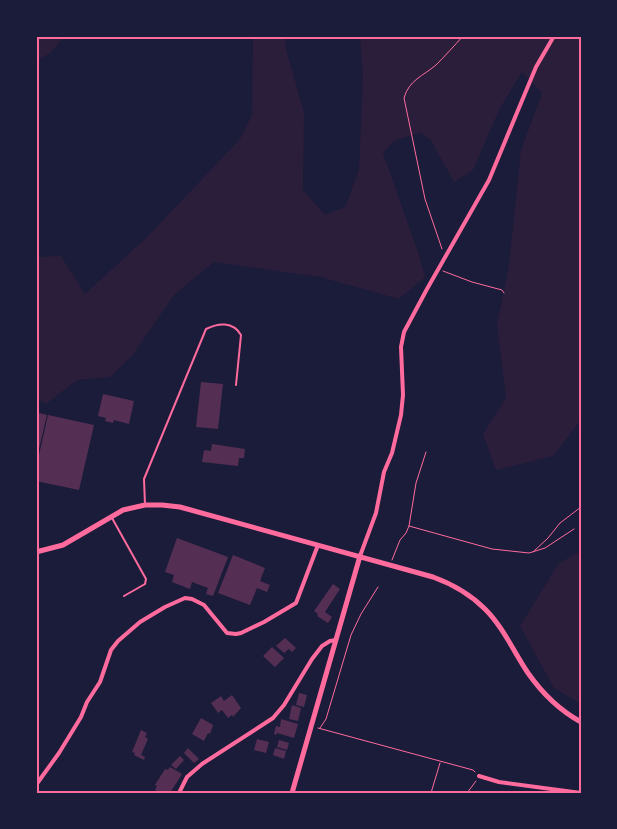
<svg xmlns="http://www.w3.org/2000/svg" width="617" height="829" viewBox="0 0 617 829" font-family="'Work Sans',sans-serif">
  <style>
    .green { fill: #2a1e3b }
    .building { fill: #542f53 }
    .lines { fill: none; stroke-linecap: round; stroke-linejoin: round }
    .path { stroke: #ff6b9d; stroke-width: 1 }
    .service { stroke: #ff6b9d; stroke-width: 2 }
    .minor { stroke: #ff6b9d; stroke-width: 4 }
    .tertiary { stroke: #ff6b9d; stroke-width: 5 }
    .neatline { fill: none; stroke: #ff6b9d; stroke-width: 2 }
  </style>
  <rect width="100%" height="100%" fill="#1b1b3a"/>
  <path class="green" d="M 36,36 L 65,36 L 50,53 L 36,61 Z
    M 253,36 L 285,36 L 286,49 L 304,113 L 303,190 L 325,215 L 345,207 L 359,170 L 363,78 L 360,36 L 581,36 L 581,420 L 553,456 L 496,470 L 483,434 L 506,398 L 497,325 L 509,266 L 521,150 L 542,93 L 522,72 L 500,108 L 473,170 L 454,182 L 430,139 L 420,133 L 395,140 L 383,153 L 418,252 L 425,277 L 399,299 L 320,277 L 214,262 L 174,295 L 132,356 L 110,377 L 77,380 L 46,404 L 36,398 L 36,257 L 61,256 L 85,294 L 148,236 L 240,139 L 252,115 Z
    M 581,551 L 581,704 L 554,688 L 520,626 L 559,563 Z"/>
  <path class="building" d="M 201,382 L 223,384 L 218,429 L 196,427 Z
    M 103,394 L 134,401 L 129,424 L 114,420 L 113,423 L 105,421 L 106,418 L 98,416 Z
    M 36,412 L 47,415 L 37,457 L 36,457 Z
    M 48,415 L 94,425 L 79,490 L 36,481 L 36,468 Z
    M 212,444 L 245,449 L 244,458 L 239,458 L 238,466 L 202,462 L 204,450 L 211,451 Z
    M 177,538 L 228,557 L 213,596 L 206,594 L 208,588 L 192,582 L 190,589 L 172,582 L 174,575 L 165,572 Z
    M 233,555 L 265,568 L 260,581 L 270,585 L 267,592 L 257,588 L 250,605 L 218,593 Z
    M 333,584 L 340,589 L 325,612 L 332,617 L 328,623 L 317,616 L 318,614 L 314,611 Z
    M 285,638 L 296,648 L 292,652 L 289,649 L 284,653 L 276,646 Z
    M 272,647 L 284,658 L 275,667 L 263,656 Z
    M 299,693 L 307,695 L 304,707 L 296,705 Z
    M 232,695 L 241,708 L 233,717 L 232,715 L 228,718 L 222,710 L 218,713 L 211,703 L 221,696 L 224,701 Z
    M 292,705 L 301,708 L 298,721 L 289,719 Z
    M 201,718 L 213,725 L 210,734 L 208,733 L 204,741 L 192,734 Z
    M 281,719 L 298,724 L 294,738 L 277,733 L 276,735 L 274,734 L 276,726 L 280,727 Z
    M 141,730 L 147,733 L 145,737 L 148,739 L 141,755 L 145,757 L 144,760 L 134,755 L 135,753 L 132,752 Z
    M 257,739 L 269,742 L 266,753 L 254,750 Z
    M 279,740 L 289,743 L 287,750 L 277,747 Z
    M 188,748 L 199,759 L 194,763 L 184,753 Z
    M 275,748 L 286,751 L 284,759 L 273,755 Z
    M 180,756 L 184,760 L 176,769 L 171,765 Z
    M 170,767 L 182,774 L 170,793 L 160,793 L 155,790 L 157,786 L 155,785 L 165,769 L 168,770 Z"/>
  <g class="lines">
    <path class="path" d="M 442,249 L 425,199 L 404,98 C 409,80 423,76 436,65 C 445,56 454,46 463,36
      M 443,271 L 472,282 L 502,290 L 504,293
      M 409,526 L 492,549 L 529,553 L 545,548 L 574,529
      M 533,552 L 548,538 L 560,523 L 581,507
      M 392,560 L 400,540 L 406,533 L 409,526 L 416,483 L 426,452
      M 318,728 L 473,770 L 475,772
      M 320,728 L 326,719 L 351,635 L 361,614 L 378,587
      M 431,793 L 440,763
      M 467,793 L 476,781"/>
    <path class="service" d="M 145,505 L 144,479 L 206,329 C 218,323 233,321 241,335 L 236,385
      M 112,518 L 146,579 L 145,584 L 124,596"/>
    <path class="minor" d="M 360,556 L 376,513 L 384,472 L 392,453 L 401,415 L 403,395 L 401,347 L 404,332 L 427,289 L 489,180 L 536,67 L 554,36
      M 479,776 L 499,782 L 581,793
      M 36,785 L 59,753 L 81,717 L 87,702 L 100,682 L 111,650 L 118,641 L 140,622 L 165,607 L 185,598 L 192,599 L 204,605 L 227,633 L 236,634 L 241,633 L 264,622 L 296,603 L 318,545
      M 179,793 L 187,777 L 202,764 L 273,718 L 284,705 L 312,659 L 322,646 L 330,641 L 336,640"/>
    <path class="tertiary" d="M 36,552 L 63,545 L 123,510 L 145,505 L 162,505 L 180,507 L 433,577 C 452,584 470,594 485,609 C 503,627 514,652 528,673 C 542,693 559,710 581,722
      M 292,793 L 360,556"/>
  </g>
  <rect width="617" height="829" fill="none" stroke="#1b1b3a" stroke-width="75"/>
  <rect x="38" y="38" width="542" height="754" class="neatline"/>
</svg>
